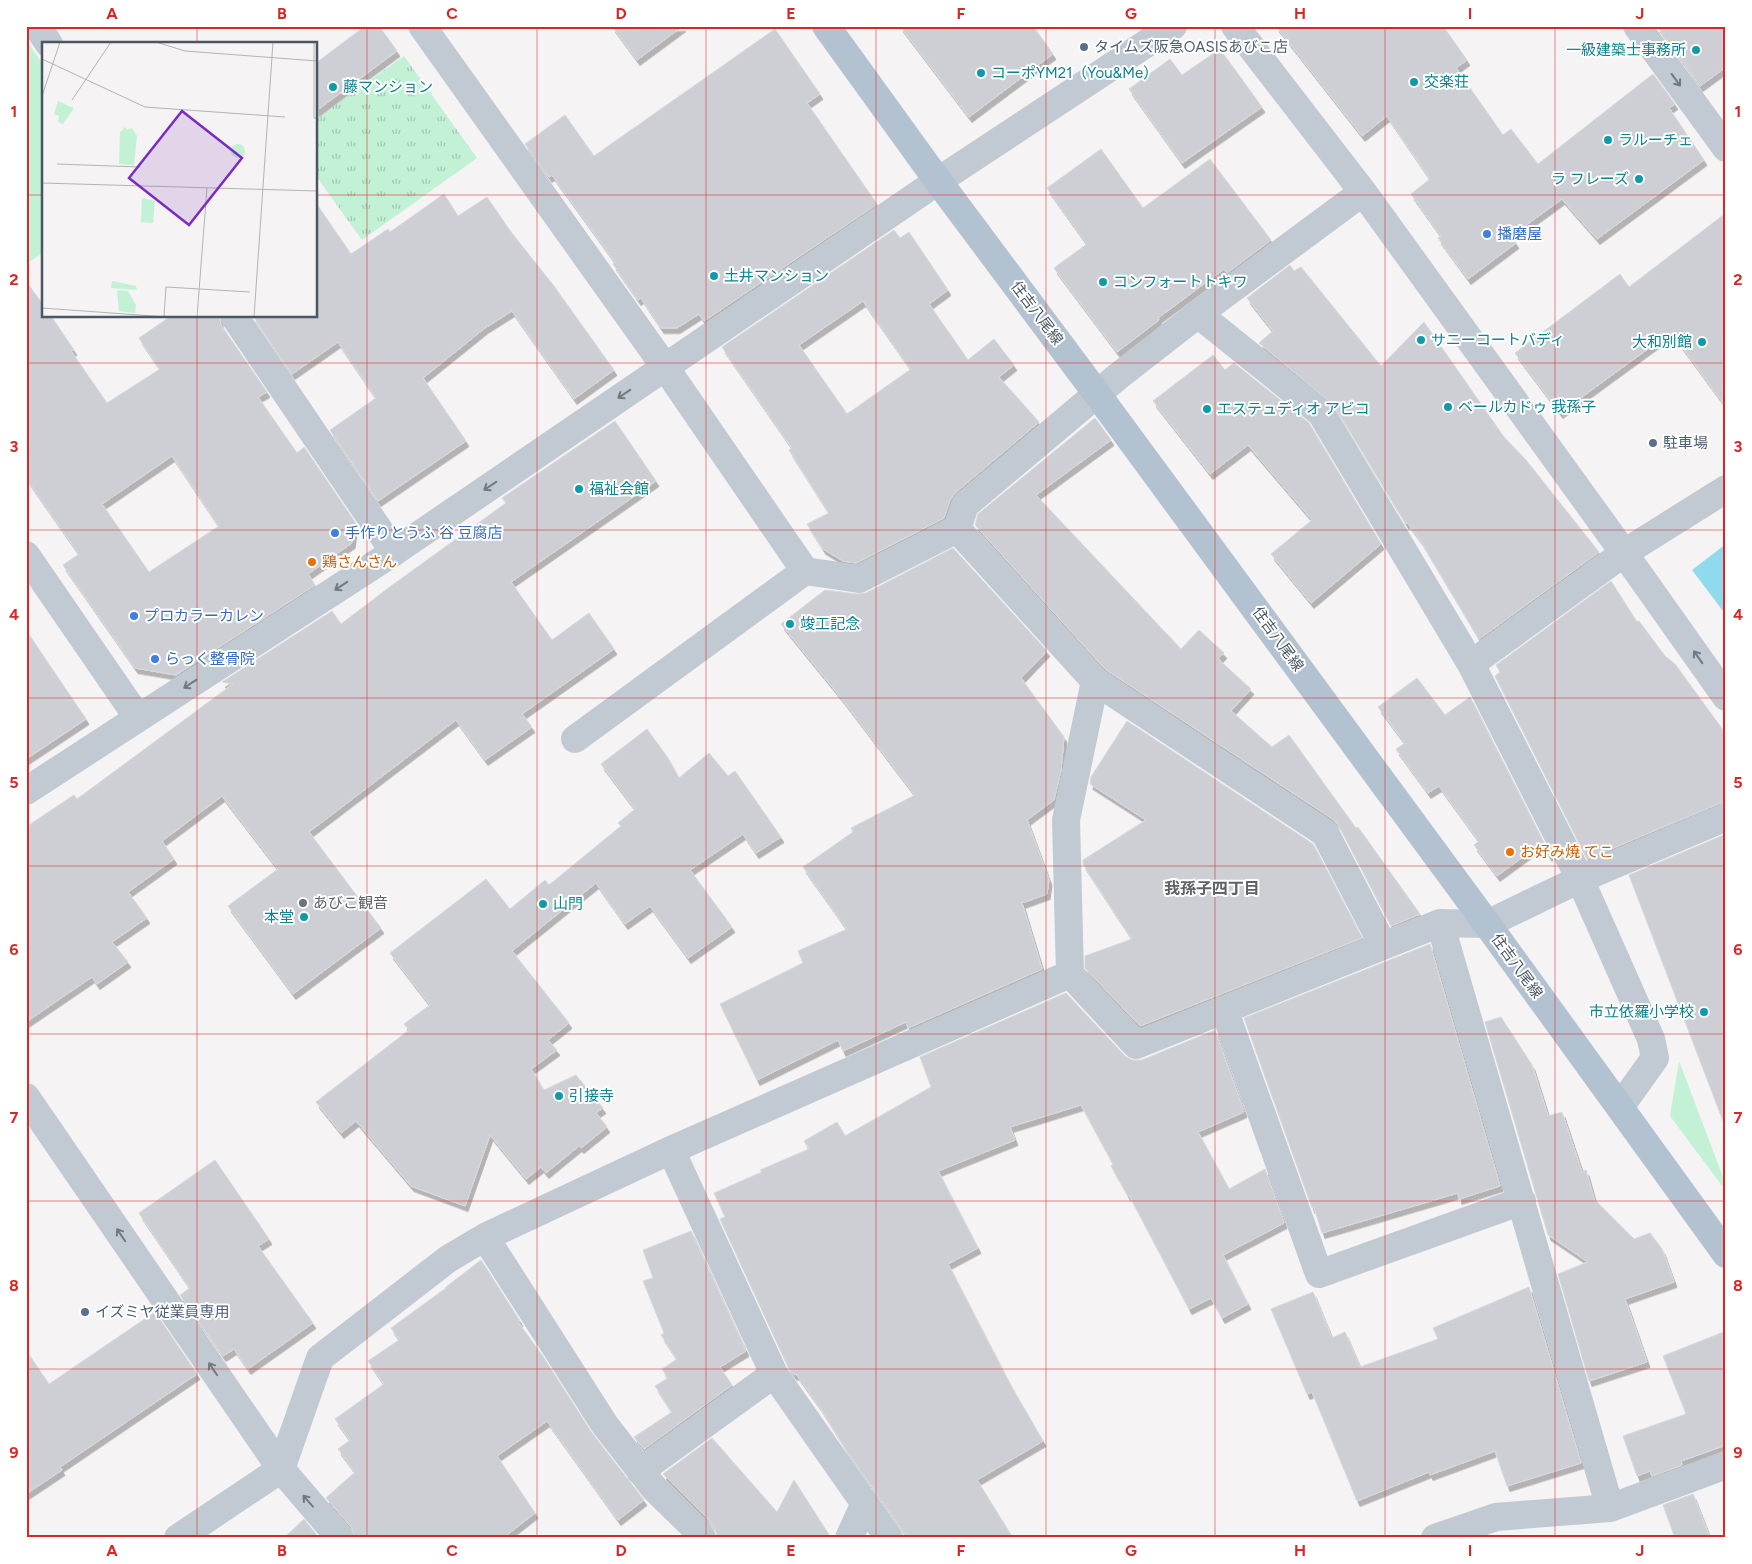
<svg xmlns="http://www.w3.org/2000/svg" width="1752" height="1564" viewBox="0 0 1752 1564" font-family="Figtree,'Noto Sans JP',sans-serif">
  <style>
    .green { fill: #c3f1d5 }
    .park { fill: url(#park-tufts) }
    .water { fill: #90daee }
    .building { fill: #cdcfd5; stroke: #d7d9de; fill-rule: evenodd; filter: url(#shadow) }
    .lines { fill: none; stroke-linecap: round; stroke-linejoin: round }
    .minor { stroke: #c1cad2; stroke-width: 28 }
    .major { stroke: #b3c2d1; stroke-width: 28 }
    .oneway { stroke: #6e7983 }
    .grid { fill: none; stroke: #d62828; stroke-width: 1; stroke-opacity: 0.55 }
    .service-dot { fill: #5c6f8a; stroke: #fff; stroke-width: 2 }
    .culture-dot { fill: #0f9aa8; stroke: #fff; stroke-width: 2 }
    .shop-dot { fill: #3f7fe0; stroke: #fff; stroke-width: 2 }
    .food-dot { fill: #e8710a; stroke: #fff; stroke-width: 2 }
    .worship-dot { fill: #6b7280; stroke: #fff; stroke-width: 2 }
    .labels { text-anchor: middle; stroke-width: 4; stroke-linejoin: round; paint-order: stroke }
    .service-label { font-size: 15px; fill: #4e5e75; stroke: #fff; text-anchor: start }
    .culture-label { font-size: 15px; fill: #0d838f; stroke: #fff; text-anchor: start }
    .shop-label { font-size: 15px; fill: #366cbe; stroke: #fff; text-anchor: start }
    .street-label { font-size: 15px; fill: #4a5661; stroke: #fff }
    .food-label { font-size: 15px; fill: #c56008; stroke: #fff; text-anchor: start }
    .worship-label { font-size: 15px; fill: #5b616d; stroke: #fff; text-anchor: start }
    .neighbourhood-label { font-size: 16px; font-weight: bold; fill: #5f6368; stroke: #fff }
    .inset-road { fill: none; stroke: #b1b4b9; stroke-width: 1 }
    .view { fill: #7b2cbf; fill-opacity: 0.15; stroke: #7b2cbf; stroke-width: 2.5 }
    .inset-edge { fill: none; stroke: #4a5661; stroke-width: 2.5 }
    .neatline { fill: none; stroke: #d62828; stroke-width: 2 }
    .grid-label { font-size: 16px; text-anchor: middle; font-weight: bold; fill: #d62828 }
  </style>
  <defs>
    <pattern id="park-tufts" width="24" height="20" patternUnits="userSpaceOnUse" patternTransform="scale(1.25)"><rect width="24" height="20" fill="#c3f1d5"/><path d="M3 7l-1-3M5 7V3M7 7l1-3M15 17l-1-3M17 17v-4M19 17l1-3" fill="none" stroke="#a0c6b0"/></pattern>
    <filter id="shadow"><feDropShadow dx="3" dy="5.5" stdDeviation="0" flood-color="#0004"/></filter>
  </defs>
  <rect width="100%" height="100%" fill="#f5f3f3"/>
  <path class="green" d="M 26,40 L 44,66 L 44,252 L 26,264 Z
    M 1679,1061 L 1726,1185 L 1726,1191 L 1670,1116 Z"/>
  <path class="park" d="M 404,56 L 477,158 L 362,240 L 316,176 L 316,119 Z"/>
  <path class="water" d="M 1726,544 L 1726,615 L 1692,570 Z"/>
  <path class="building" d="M 365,26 L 379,26 L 397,51 L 316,111 L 316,63 Z
    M 612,26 L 683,26 L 637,60 Z
    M 900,26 L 1033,26 L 1053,54 L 969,117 Z
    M 1276,26 L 1443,26 L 1467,60 L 1456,68 L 1503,135 L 1511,129 L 1538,164 L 1653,74 L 1675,104 L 1669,108 L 1704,160 L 1597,239 L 1562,199 L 1511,236 L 1516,243 L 1468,279 L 1438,238 L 1441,236 L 1411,194 L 1430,179 L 1387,116 L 1362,136 Z
    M 1657,26 L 1726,26 L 1726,67 L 1700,86 Z
    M 775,29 L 820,94 L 807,103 L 877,204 L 704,321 L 699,314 L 677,328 L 661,328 L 641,298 L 638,300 L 613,264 L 615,262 L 552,175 L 549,177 L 525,144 L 565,115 L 594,156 Z
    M 1220,49 L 1262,107 L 1182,163 L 1129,89 L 1170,59 L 1182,75 Z
    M 1101,149 L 1143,208 L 1210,159 L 1271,240 L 1227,273 L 1224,269 L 1158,318 L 1159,320 L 1117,352 L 1054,268 L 1087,244 L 1047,188 Z
    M 444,194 L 458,216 L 487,197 L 511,232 L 554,286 L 614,370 L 574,399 L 512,311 L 485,328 L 423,378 L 466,441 L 378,501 L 330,430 L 376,398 L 338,342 L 292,374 L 253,316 L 316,316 L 316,203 L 351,254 L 388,229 L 390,232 Z
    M 1726,213 L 1726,407 L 1671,332 L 1560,413 L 1515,353 L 1620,274 L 1629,287 Z
    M 894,230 L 900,238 L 909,232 L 948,290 L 929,304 L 968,360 L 994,339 L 1014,365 L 999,377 L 1039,422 L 955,493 L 950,500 L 944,518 L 856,563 L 843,561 L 823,549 L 807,524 L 829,513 L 789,450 L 792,448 L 722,347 ZM 863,301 L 911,369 L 847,414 L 799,345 Z
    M 1290,265 L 1294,271 L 1301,267 L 1381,366 L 1424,322 L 1504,437 L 1526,460 L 1599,552 L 1479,639 L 1420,540 L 1407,522 L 1406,524 L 1334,405 L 1259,343 L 1273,331 L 1247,298 Z
    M 26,281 L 44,306 L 44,316 L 51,316 L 74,350 L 71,351 L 107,403 L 160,369 L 139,338 L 171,316 L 219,316 L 221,325 L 267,392 L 258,397 L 297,453 L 304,447 L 355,522 L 352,543 L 308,574 L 315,585 L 176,675 L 135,668 L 63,565 L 79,554 L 26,478 ZM 172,456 L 219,526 L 149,572 L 102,504 Z
    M 1213,355 L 1225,370 L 1234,363 L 1309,423 L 1381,544 L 1311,603 L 1271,554 L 1312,520 L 1248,445 L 1210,474 L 1153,401 Z
    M 1095,418 L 1111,440 L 1036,495 L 1181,649 L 1199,630 L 1224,653 L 1218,659 L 1251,689 L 1231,711 L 1272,747 L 1289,735 L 1356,828 L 1358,827 L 1420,914 L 1391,926 L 1339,826 L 1334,820 L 1105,669 L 975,525 L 978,514 Z
    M 615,421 L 656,481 L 511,582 L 552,640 L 589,613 L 614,649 L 522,714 L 532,727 L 485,760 L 456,720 L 309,832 L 381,928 L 293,994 L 228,906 L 278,869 L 222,796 L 162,841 L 174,859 L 128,892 L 147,918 L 112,942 L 128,962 L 97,984 L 92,977 L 26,1022 L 26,827 L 74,795 L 77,799 L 233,684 L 222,682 L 332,611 L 341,624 L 391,586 L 506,503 L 502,498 Z
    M 953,548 L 1047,651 L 1021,678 L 1064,737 L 1061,770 L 1054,800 L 1027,820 L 1049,880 L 1047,894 L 1022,903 L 1042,969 L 908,1028 L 906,1022 L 843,1051 L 838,1040 L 757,1080 L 720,1004 L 803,963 L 798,951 L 847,929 L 803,867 L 853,832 L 851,828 L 915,795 L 842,699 L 781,624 L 825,590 L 857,594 L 866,593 Z
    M 1611,581 L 1637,622 L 1639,621 L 1665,656 L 1675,664 L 1726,734 L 1726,802 L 1720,803 L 1587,859 L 1495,676 L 1500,672 L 1496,665 Z
    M 26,630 L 86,719 L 26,759 Z
    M 1417,678 L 1445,715 L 1470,697 L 1550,855 L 1549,856 L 1542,843 L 1497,876 L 1474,845 L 1479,841 L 1439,786 L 1428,793 L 1396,749 L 1405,743 L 1378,707 Z
    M 1127,721 L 1313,844 L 1362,938 L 1140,1026 L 1085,968 L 1085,956 L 1132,939 L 1083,864 L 1083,860 L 1146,820 L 1090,784 L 1091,777 Z
    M 647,729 L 668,758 L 679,778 L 709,753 L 728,776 L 735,771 L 781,837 L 756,853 L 743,834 L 690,870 L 732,927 L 688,958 L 650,906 L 625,924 L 596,883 L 512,951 L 569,1023 L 548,1040 L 557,1050 L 531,1069 L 544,1090 L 576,1075 L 603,1108 L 596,1113 L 607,1127 L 581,1148 L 579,1146 L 546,1173 L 541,1167 L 526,1179 L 490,1135 L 465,1206 L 411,1186 L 356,1121 L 341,1133 L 316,1102 L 409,1030 L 404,1024 L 430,1005 L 390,953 L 486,879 L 510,909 L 545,880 L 549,885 L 621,826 L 618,823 L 635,809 L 601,764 Z
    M 1726,834 L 1726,1121 L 1723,1121 L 1629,875 Z
    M 1430,944 L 1500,1186 L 1459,1199 L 1458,1193 L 1322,1233 L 1314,1207 L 1312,1208 L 1244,1018 Z
    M 1066,993 L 1125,1056 L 1132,1060 L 1142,1060 L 1215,1030 L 1244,1112 L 1198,1132 L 1229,1189 L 1265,1169 L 1284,1223 L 1223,1255 L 1248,1304 L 1222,1318 L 1211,1298 L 1189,1309 L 1129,1195 L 1128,1196 L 1111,1166 L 1113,1164 L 1081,1105 L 1010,1127 L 1015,1140 L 938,1171 L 978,1248 L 948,1264 L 1010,1384 L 1043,1441 L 977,1480 L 1013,1538 L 908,1538 L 845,1448 L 819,1406 L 796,1374 L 794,1375 L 788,1367 L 720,1219 L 725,1217 L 714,1193 L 762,1172 L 760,1170 L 809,1149 L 804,1141 L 837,1122 L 845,1136 L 931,1087 L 920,1057 Z
    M 1501,1017 L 1532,1065 L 1548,1116 L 1562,1112 L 1582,1172 L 1586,1170 L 1594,1199 L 1634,1239 L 1650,1233 L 1662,1249 L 1674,1282 L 1625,1299 L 1647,1362 L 1589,1381 L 1558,1274 L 1588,1262 L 1548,1235 L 1485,1022 Z
    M 215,1160 L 269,1239 L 258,1246 L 313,1323 L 248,1369 L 234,1349 L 223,1356 L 180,1295 L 190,1288 L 139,1213 Z
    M 691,1231 L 746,1351 L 720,1367 L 732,1385 L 644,1449 L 634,1437 L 672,1412 L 655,1386 L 668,1378 L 662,1369 L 677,1359 L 661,1335 L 664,1333 L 643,1281 L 653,1278 L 643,1250 Z
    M 481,1260 L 520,1321 L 518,1322 L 542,1355 L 592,1433 L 644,1500 L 618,1520 L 547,1421 L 497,1456 L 535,1513 L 503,1538 L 355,1538 L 352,1528 L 326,1498 L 355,1472 L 338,1449 L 350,1440 L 335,1419 L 384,1384 L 368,1361 L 399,1340 L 391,1328 L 446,1288 L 446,1287 Z
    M 1529,1287 L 1581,1463 L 1507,1486 L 1495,1451 L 1430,1475 L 1429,1472 L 1357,1501 L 1312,1392 L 1307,1394 L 1271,1309 L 1313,1292 L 1332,1338 L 1345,1332 L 1360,1367 L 1438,1339 L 1433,1328 Z
    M 155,1312 L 197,1374 L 60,1467 L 62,1470 L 26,1494 L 26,1350 L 49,1384 Z
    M 1726,1331 L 1726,1445 L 1681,1461 L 1682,1465 L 1652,1476 L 1650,1471 L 1637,1476 L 1623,1436 L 1686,1414 L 1663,1356 Z
    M 712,1438 L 777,1512 L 794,1480 L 831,1538 L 718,1538 L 715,1529 L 707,1518 L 663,1474 Z
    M 1693,1494 L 1710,1538 L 1675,1538 L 1663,1505 Z
    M 304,1519 L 319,1538 L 284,1538 Z"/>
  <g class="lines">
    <path class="minor" d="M 37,26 L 49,44
      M 422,26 L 665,367 L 805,571 L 575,739
      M 1235,26 L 1363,192 L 1624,553 L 1726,489
      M 1637,26 L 1726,148
      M 1198,314 L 1321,413 L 1471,664 L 1624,553 L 1726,697
      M 234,316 L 394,552
      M 957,529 L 965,505 L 1116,378 L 1198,314 L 1363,192
      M 26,555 L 138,718
      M 805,571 L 859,579 L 957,529 L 1095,681 L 1325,833 L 1383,945
      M 1471,664 L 1580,879 L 1651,1039 L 1655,1058 L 1620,1107
      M 26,791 L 394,552 L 938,181 L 1173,26
      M 1440,923 L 1610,1508
      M 1070,974 L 1066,820 L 1095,681
      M 1224,1009 L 1319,1274 L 1522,1201
      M 26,1097 L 281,1469 L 340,1538
      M 671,1150 L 774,1374 L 889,1538
      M 485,1237 L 605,1425 L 654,1488 L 696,1529 L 702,1538
      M 640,1471 L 774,1374
      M 178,1538 L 281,1469 L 320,1358 L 448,1259 L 485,1237 L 671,1150 L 1070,974 L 1136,1045 L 1440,923 L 1487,924 L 1580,879 L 1726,817
      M 849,1538 L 865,1503
      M 1435,1538 L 1496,1517 L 1610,1508 L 1726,1465"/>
    <path class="major" d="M 826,26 L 938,181 L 1097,394 L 1487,924 L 1726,1254"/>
  </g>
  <defs><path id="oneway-shaft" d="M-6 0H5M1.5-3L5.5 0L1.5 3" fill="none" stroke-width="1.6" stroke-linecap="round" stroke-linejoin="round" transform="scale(1.25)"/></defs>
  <g class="oneway">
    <use href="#oneway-shaft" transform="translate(1676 80) rotate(54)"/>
    <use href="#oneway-shaft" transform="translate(624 394) rotate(146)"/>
    <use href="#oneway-shaft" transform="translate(490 486) rotate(146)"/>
    <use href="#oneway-shaft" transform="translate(341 586) rotate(147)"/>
    <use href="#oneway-shaft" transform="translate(1698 657) rotate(-125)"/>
    <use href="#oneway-shaft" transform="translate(190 684) rotate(147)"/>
    <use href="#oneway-shaft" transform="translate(121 1235) rotate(-124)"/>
    <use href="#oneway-shaft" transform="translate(213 1369) rotate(-124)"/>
    <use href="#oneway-shaft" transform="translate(308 1501) rotate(-131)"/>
  </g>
  <path class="grid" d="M 197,26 L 197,44M 367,26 L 367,1538M 537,26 L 537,1538M 706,26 L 706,1538M 876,26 L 876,1538M 1046,26 L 1046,1538M 1215,26 L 1215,1538M 1385,26 L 1385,1538M 1555,26 L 1555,1538M 26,195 L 44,195M 316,195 L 1726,195M 197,316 L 197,1538M 26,363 L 1726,363M 26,530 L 1726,530M 26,698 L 1726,698M 26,866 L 1726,866M 26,1034 L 1726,1034M 26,1201 L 1726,1201M 26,1369 L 1726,1369"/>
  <g class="service-dot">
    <circle cx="1084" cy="47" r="5"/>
    <circle cx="1653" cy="443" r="5"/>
    <circle cx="85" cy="1312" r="5"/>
  </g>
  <g class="culture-dot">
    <circle cx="1696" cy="50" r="5"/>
    <circle cx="981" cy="73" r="5"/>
    <circle cx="1414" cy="82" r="5"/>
    <circle cx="333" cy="87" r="5"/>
    <circle cx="1608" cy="140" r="5"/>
    <circle cx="1639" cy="179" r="5"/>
    <circle cx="714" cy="276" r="5"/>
    <circle cx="1103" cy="282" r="5"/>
    <circle cx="1421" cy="340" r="5"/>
    <circle cx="1702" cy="342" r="5"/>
    <circle cx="1448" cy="407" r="5"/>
    <circle cx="1207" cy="409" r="5"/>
    <circle cx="579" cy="489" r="5"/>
    <circle cx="790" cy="624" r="5"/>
    <circle cx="543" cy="904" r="5"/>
    <circle cx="304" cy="917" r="5"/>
    <circle cx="1704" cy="1012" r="5"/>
    <circle cx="559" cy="1096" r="5"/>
  </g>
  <g class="shop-dot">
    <circle cx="1487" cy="234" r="5"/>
    <circle cx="335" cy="533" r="5"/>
    <circle cx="134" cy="616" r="5"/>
    <circle cx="155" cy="659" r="5"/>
  </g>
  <g class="food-dot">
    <circle cx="312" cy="562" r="5"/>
    <circle cx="1510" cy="852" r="5"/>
  </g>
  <circle class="worship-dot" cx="303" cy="903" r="5"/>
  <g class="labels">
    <g class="service-label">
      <text x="1094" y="52">タイムズ阪急OASISあびこ店</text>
      <text x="1663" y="448">駐車場</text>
      <text x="95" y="1317">イズミヤ従業員専用</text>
    </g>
    <g class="culture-label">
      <text x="1686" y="55" text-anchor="end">一級建築士事務所</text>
      <text x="991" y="78">コーポYM21（You&amp;Me）</text>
      <text x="1424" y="87">交楽荘</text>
      <text x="343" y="92">藤マンション</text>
      <text x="1618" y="145">ラルーチェ</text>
      <text x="1629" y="184" text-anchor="end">ラ フレーズ</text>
      <text x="724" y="281">土井マンション</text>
      <text x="1113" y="287">コンフォートトキワ</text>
      <text x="1431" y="345">サニーコートバディ</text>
      <text x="1692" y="347" text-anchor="end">大和別館</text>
      <text x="1458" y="412">ベールカドゥ 我孫子</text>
      <text x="1217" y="414">エステュディオ アビコ</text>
      <text x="589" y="494">福祉会館</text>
      <text x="800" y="629">竣工記念</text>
      <text x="553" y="909">山門</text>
      <text x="294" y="922" text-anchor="end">本堂</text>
      <text x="1694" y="1017" text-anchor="end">市立依羅小学校</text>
      <text x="569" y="1101">引接寺</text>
    </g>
    <g class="shop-label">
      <text x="1497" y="239">播磨屋</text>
      <text x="345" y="538">手作りとうふ 谷 豆腐店</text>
      <text x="144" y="621">プロカラーカレン</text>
      <text x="165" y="664">らっく整骨院</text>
    </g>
    <g class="street-label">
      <text transform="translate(1037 313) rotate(53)" y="5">住吉八尾線</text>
      <text transform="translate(1278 639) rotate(54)" y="5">住吉八尾線</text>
      <text transform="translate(1517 966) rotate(54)" y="5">住吉八尾線</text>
    </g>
    <g class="food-label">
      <text x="322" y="567">鶏さんさん</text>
      <text x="1520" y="857">お好み焼 てこ</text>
    </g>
    <g class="worship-label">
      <text x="313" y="908">あびこ観音</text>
    </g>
    <g class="neighbourhood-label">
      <text x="1212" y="894">我孫子四丁目</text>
    </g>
  </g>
  <g transform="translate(42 42)">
    <rect width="275" height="275" fill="#f5f3f3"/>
    <path d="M189 109a7 7 0 1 1 14 0a7 7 0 1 1-14 0ZM 100,156 L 113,159 L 111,181 L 99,180 Z" fill="#c3f1d5"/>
    <path d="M 75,248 L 86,249 L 94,263 L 93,271 L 77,269 Z" fill="#c3f1d5"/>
    <path d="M 16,59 L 32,66 L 21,82 L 16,80 L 17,74 L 12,72 ZM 83,85 L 85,88 L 90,86 L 95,94 L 92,123 L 77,122 L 78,90 ZM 70,239 L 94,244 L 95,248 L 69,246 Z" fill="#c3f1d5"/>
    <path class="inset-road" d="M 114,0 L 143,9 L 275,19M 272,0 L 272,76 L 275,76M 0,17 L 103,65 L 243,75M 0,54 L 18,0M 30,58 L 69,0M 15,122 L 98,125M 0,141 L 275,149M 0,266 L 125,275M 122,274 L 124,245 L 208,250M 155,275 L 165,146M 212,275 L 231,0"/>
    <path class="view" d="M 140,69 L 200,116 L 147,183 L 87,136 Z"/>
    <rect width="275" height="275" class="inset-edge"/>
  </g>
  <rect width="1752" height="1564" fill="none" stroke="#ffffff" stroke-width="55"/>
  <rect x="28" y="28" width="1696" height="1508" class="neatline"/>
  <g class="grid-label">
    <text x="112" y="19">A</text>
    <text x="282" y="19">B</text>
    <text x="452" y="19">C</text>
    <text x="621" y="19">D</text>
    <text x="791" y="19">E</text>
    <text x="961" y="19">F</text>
    <text x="1131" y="19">G</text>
    <text x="1300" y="19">H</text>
    <text x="1470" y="19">I</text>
    <text x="1640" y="19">J</text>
    <text x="14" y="117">1</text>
    <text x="1738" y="117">1</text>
    <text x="14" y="285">2</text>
    <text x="1738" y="285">2</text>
    <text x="14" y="452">3</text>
    <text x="1738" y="452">3</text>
    <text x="14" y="620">4</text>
    <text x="1738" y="620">4</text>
    <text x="14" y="788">5</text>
    <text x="1738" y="788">5</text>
    <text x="14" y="955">6</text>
    <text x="1738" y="955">6</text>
    <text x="14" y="1123">7</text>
    <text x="1738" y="1123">7</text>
    <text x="14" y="1291">8</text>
    <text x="1738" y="1291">8</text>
    <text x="14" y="1458">9</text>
    <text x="1738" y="1458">9</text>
    <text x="112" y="1556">A</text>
    <text x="282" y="1556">B</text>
    <text x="452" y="1556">C</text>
    <text x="621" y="1556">D</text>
    <text x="791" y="1556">E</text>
    <text x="961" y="1556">F</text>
    <text x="1131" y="1556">G</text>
    <text x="1300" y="1556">H</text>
    <text x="1470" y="1556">I</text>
    <text x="1640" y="1556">J</text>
  </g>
</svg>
